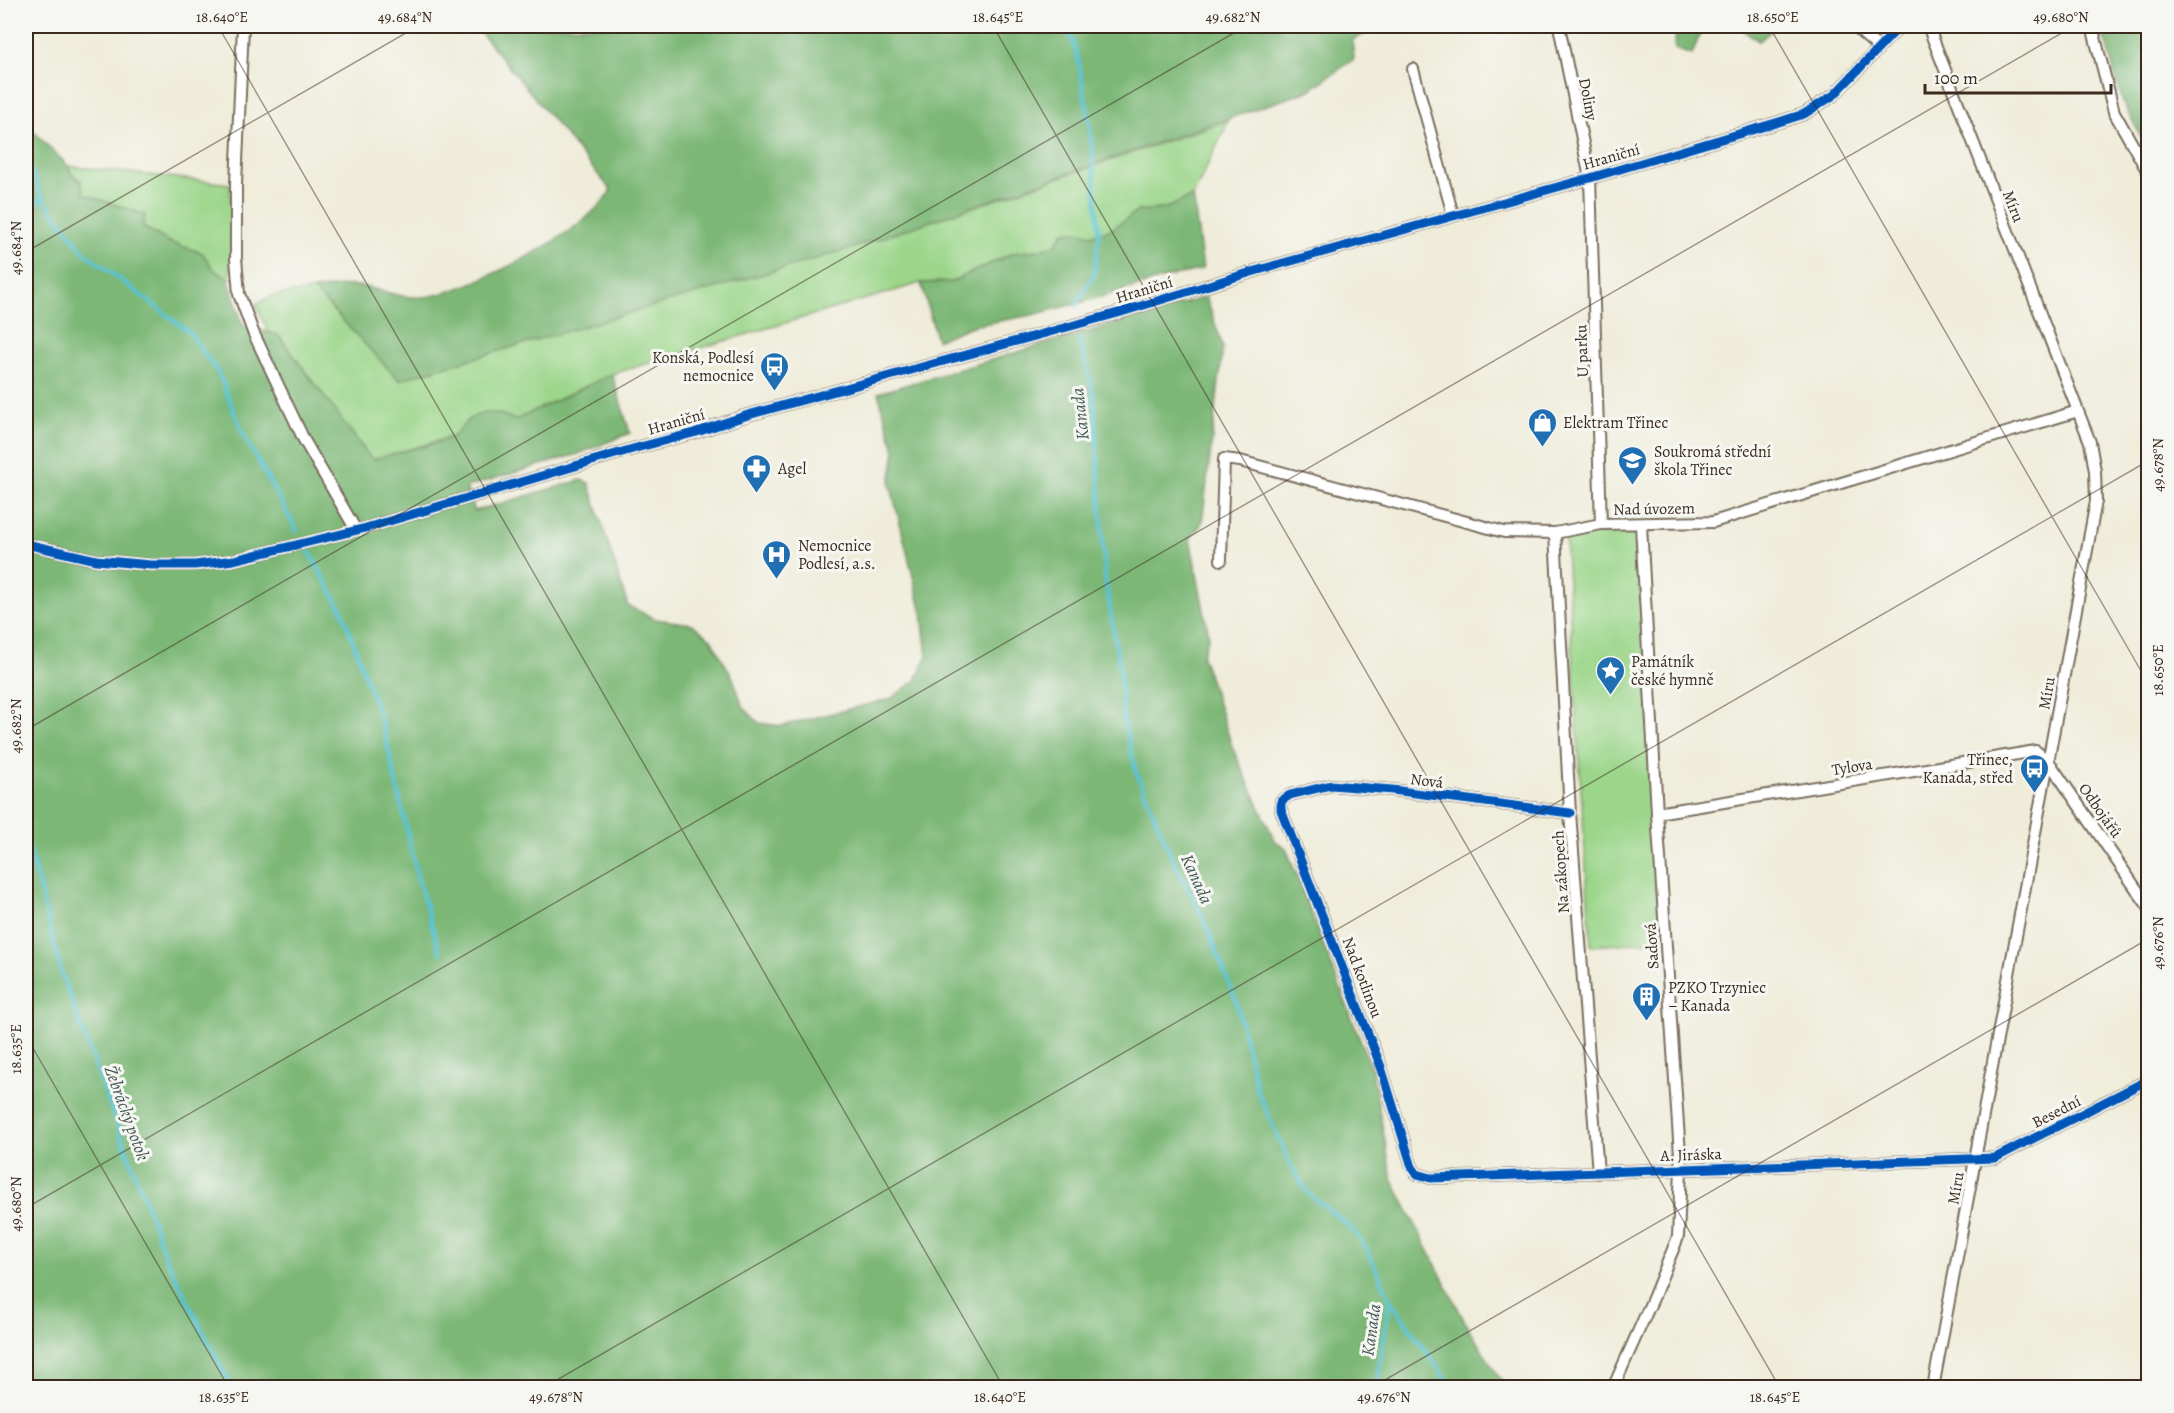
<svg xmlns="http://www.w3.org/2000/svg" width="2174" height="1413" viewBox="0 0 2174 1413" font-family="Alegreya,serif">
  <style>
    .green { fill: #9bd68a; stroke: #6b8054; stroke-width: 1.5 }
    .forest { fill: #7cb776; stroke: #5c704a; stroke-width: 1.5 }
    .lines { fill: none; stroke-linecap: round; stroke-linejoin: round }
    .stream { stroke: #58c3d3; stroke-width: 4 }
    .street-casing { stroke: #7a6e5f; stroke-width: 14 }
    .street { stroke: #fff; stroke-width: 10 }
    .cycleway-casing { stroke: #f6f6f2; stroke-width: 13 }
    .cycleway { stroke: #0057b8; stroke-width: 9 }
    .ticks { fill: none; stroke: #3b2a1e; stroke-width: 1.5; stroke-opacity: 0.45 }
    .labels { text-anchor: middle; stroke-width: 6; stroke-linejoin: round; paint-order: stroke }
    .street-label { font-size: 16px; fill: #3b2a1e; stroke: #f6f6f2 }
    .poi-label { font-size: 16px; fill: #3b2a1e; stroke: #f6f6f2; text-anchor: start }
    .water-label { font-size: 18px; font-style: italic; fill: #445854; stroke: #f6f6f2 }
    .neatline { fill: none; stroke: #3b2a1e; stroke-width: 2 }
    .ticks-label { font-size: 15px; text-anchor: middle; fill: #3b2a1e }
  </style>
  <rect width="100%" height="100%" fill="#f6f6f2"/>
  <filter id="ink" filterUnits="userSpaceOnUse"><feTurbulence type="fractalNoise" baseFrequency=".0167" numOctaves="2"/><feDisplacementMap in="SourceGraphic" scale="12" xChannelSelector="R" yChannelSelector="G"/><feConvolveMatrix kernelMatrix="1 2 1 2 8 2 1 2 1" color-interpolation-filters="sRGB"/></filter>
  <filter id="wash" filterUnits="userSpaceOnUse"><feTurbulence type="fractalNoise" baseFrequency=".008" numOctaves="4" result="noise"/><feDisplacementMap in="SourceGraphic" scale="24" xChannelSelector="R" yChannelSelector="G"/><feGaussianBlur stdDeviation="1.35" result="paint"/><feColorMatrix in="noise" values="0 0 0 0 0 0 0 0 0 0 0 0 0 0 0 0 0 1.4 0 .05"/><feComposite in="paint" operator="in"/></filter>
  <g filter="url(#wash)">
    <rect width="100%" height="100%" fill="#efecd9"/>
    <path class="green" d="M 1229,120 L 1193,196 L 1164,209 L 1138,211 L 1110,230 L 1091,235 L 1077,231 L 1056,245 L 1038,250 L 1013,253 L 951,282 L 921,283 L 612,374 L 515,420 L 458,430 L 455,436 L 372,460 L 278,335 L 268,332 L 256,304 L 271,296 L 314,290 L 399,380 L 849,249 Z
      M 68,166 L 230,184 L 232,241 L 230,279 L 215,271 L 202,253 L 169,242 L 143,227 L 145,215 L 84,194 L 81,181 L 71,174 Z
      M 1637,532 L 1662,941 L 1591,946 L 1565,536 Z"/>
    <path class="forest" d="M 475,26 L 1382,26 L 1352,40 L 1354,59 L 1308,91 L 849,249 L 399,380 L 314,290 C 329,288 344,284 359,286 C 380,289 402,299 423,297 C 470,292 588,232 611,190 Z
      M 1676,26 L 1703,26 L 1692,55 L 1675,49 Z
      M 1736,26 L 1777,26 L 1759,41 Z
      M 2101,26 L 2148,26 L 2148,150 L 2123,103 Z
      M 26,110 L 30,128 L 68,166 L 71,174 L 81,181 L 84,194 L 145,215 L 143,227 L 169,242 L 202,253 L 215,271 L 228,278 L 243,326 L 278,335 L 372,460 C 398,452 427,447 452,437 C 457,435 460,428 464,424 C 478,409 499,411 515,420 L 612,374 L 630,433 L 578,454 L 466,487 L 475,511 L 581,480 L 589,483 L 628,606 L 655,619 L 692,624 L 711,639 L 733,678 L 743,707 L 759,723 L 781,726 L 890,699 L 916,680 L 927,657 L 922,613 L 890,483 L 895,451 L 878,393 L 1206,297 L 1223,347 L 1202,523 L 1190,539 L 1209,636 L 1202,656 L 1233,749 L 1275,841 L 1286,848 L 1372,1071 L 1392,1179 L 1466,1324 L 1505,1387 L 26,1387 Z
      M 1193,196 L 1203,269 L 1165,278 L 1087,301 L 1032,315 L 972,326 L 937,340 L 921,283 L 951,282 L 1013,253 L 1038,250 L 1055,245 L 1064,232 L 1077,231 L 1091,235 L 1110,230 L 1138,211 L 1164,209 Z"/>
    <g class="lines">
      <path class="stream" d="M 1068,26 L 1078,58 L 1090,126 L 1099,233 L 1094,275 L 1076,305
        M 26,158 L 42,197 L 26,217
        M 42,197 L 84,252 L 189,332 L 219,374 L 243,434 L 297,531
        M 1079,339 L 1094,394 L 1105,578 L 1120,671 L 1123,718 L 1136,772 L 1172,858 L 1202,915 L 1236,1001 L 1257,1090 L 1290,1164 L 1308,1193 L 1351,1228 L 1367,1249 L 1390,1299 L 1376,1388
        M 309,552 L 342,610 L 384,730 L 418,879 L 440,953
        M 26,836 L 62,975 L 166,1258 L 232,1388
        M 1390,1300 L 1452,1388"/>
    </g>
  </g>
  <g filter="url(#ink)">
    <g class="lines">
      <defs>
        <path id="street" d="M 243,26 L 236,184 L 236,258 L 239,294 L 253,332 L 304,440 L 356,530
          M 1559,26 L 1590,178 L 1601,524
          M 1854,26 L 1879,48
          M 1928,26 L 2090,442 L 2095,471 L 2096,501 L 1933,1388
          M 2092,26 L 2114,112 L 2148,172
          M 1413,69 L 1453,215
          M 1555,533 L 1570,813 L 1598,1173
          M 26,544 L 96,560 L 151,565 L 195,565 L 234,560 L 366,528 L 636,448 L 697,432 L 748,415 L 1118,313 L 1255,271 L 1590,178 L 1779,122 L 1804,114 L 1834,95 L 1900,26
          M 1221,560 L 1224,459 L 1240,461 L 1504,532 L 1555,533 L 1601,524 L 1713,522 L 2078,411
          M 1570,813 L 1392,790 L 1331,785 L 1290,795 L 1281,801 L 1281,810 L 1381,1067 L 1412,1167 L 1417,1174 L 1431,1178 L 1995,1158 L 2148,1080
          M 1657,813 L 2036,751 L 2049,762 L 2148,906
          M 1613,1388 L 1654,1296 L 1678,1237 L 1681,1169 L 1657,813 L 1641,525"/>
      </defs>
      <use href="#street" class="street-casing"/>
      <use href="#street" class="street"/>
      <defs>
        <path id="cycleway" d="M 26,544 L 96,560 L 151,565 L 195,565 L 234,560 L 366,528 L 636,448 L 697,432 L 748,415 L 1118,313 L 1255,271 L 1590,178 L 1779,122 L 1804,114 L 1834,95 L 1900,26
          M 1570,813 L 1392,790 L 1331,785 L 1290,795 L 1281,801 L 1281,810 L 1381,1067 L 1412,1167 L 1417,1174 L 1431,1178 L 1995,1158 L 2148,1080"/>
      </defs>
      <use href="#cycleway" class="cycleway-casing"/>
      <use href="#cycleway" class="cycleway"/>
    </g>
  </g>
  <path class="ticks" d="M 218,26 L 1004,1388M 993,26 L 1780,1388M 1769,26 L 2148,683M 26,252 L 418,26M 26,730 L 1246,26M 26,1036 L 229,1388M 26,1208 L 2074,26M 543,1388 L 2148,461M 1371,1388 L 2148,939"/>
  <defs>
    <symbol id="bus-pin" viewBox="-11 -11 22 30"><path d="M0 17L-7.5 6A9.5 9.5 0 1 1 7.5 6Z" fill="#1f6fb2" stroke="#f6f6f2"/><path d="M-5-6H5V4H4V6H2V4H-2V6H-4V4H-5ZM-3.5-4V0h7V-4ZM-3.5 1.2v1.5H-2V1.2ZM2 1.2v1.5H3.5V1.2Z" fill="#fff"/></symbol>
    <symbol id="shop-pin" viewBox="-11 -11 22 30"><path d="M0 17L-7.5 6A9.5 9.5 0 1 1 7.5 6Z" fill="#1f6fb2" stroke="#f6f6f2"/><path d="M-5-2.5h2.3a2.7 3.5 0 0 1 5.4 0H5L5.5 6h-11ZM-1.5-2.5h3a1.5 2.3 0 0 0-3 0Z" fill="#fff"/></symbol>
    <symbol id="university-pin" viewBox="-11 -11 22 30"><path d="M0 17L-7.5 6A9.5 9.5 0 1 1 7.5 6Z" fill="#1f6fb2" stroke="#f6f6f2"/><path d="M0-5L7-2L0 1L-7-2ZM-4 1L0 2.5L4 1V4Q0 6-4 4Z" fill="#fff"/></symbol>
    <symbol id="pharmacy-pin" viewBox="-11 -11 22 30"><path d="M0 17L-7.5 6A9.5 9.5 0 1 1 7.5 6Z" fill="#1f6fb2" stroke="#f6f6f2"/><path d="M-2-6h4v4h4v4h-4v4h-4v-4h-4v-4h4Z" fill="#fff"/></symbol>
    <symbol id="hospital-pin" viewBox="-11 -11 22 30"><path d="M0 17L-7.5 6A9.5 9.5 0 1 1 7.5 6Z" fill="#1f6fb2" stroke="#f6f6f2"/><path d="M-5-5h3v3.5h4V-5h3V5h-3V1.5h-4V5h-3Z" fill="#fff"/></symbol>
    <symbol id="sight-pin" viewBox="-11 -11 22 30"><path d="M0 17L-7.5 6A9.5 9.5 0 1 1 7.5 6Z" fill="#1f6fb2" stroke="#f6f6f2"/><path d="M0-6L1.8-2.2L6-1.7L2.9 1.2L3.7 5.4L0 3.3L-3.7 5.4L-2.9 1.2L-6-1.7L-1.8-2.2Z" fill="#fff"/></symbol>
    <symbol id="building-pin" viewBox="-11 -11 22 30"><path d="M0 17L-7.5 6A9.5 9.5 0 1 1 7.5 6Z" fill="#1f6fb2" stroke="#f6f6f2"/><path d="M-4-6H4V6H1V3H-1V6H-4ZM-2.5-4.3h1.7v1.8h-1.7ZM.8-4.3h1.7v1.8H.8ZM-2.5-1h1.7V.8h-1.7ZM.8-1h1.7V.8H.8Z" fill="#fff"/></symbol>
  </defs>
  <g fill-rule="evenodd">
    <use href="#bus-pin" x="758" y="350" width="33" height="45"/>
    <use href="#shop-pin" x="1526" y="406" width="33" height="45"/>
    <use href="#university-pin" x="1616" y="444" width="33" height="45"/>
    <use href="#pharmacy-pin" x="740" y="452" width="33" height="45"/>
    <use href="#hospital-pin" x="760" y="538" width="33" height="45"/>
    <use href="#sight-pin" x="1594" y="654" width="33" height="45"/>
    <use href="#bus-pin" x="2018" y="752" width="33" height="45"/>
    <use href="#building-pin" x="1630" y="980" width="33" height="45"/>
  </g>
  <g class="labels">
    <g class="street-label">
      <text transform="translate(1589 99) rotate(79)" y="6">Doliny</text>
      <text transform="translate(1611 156) rotate(-16)" y="6">Hraniční</text>
      <text transform="translate(2014 206) rotate(69)" y="6">Míru</text>
      <text transform="translate(1144 289) rotate(-17)" y="6">Hraniční</text>
      <text transform="translate(1581 351) rotate(-92)" y="6">U parku</text>
      <text transform="translate(676 421) rotate(-16)" y="6">Hraniční</text>
      <text transform="translate(1654 508) rotate(-1)" y="6">Nad úvozem</text>
      <text transform="translate(2046 693) rotate(-80)" y="6">Míru</text>
      <text transform="translate(1852 766) rotate(-9)" y="6">Tylova</text>
      <text transform="translate(1427 780) rotate(7)" y="6">Nová</text>
      <text transform="translate(2101 810) rotate(55)" y="6">Odbojářů</text>
      <text transform="translate(1560 872) rotate(-94)" y="6">Na zákopech</text>
      <text transform="translate(1651 946) rotate(-94)" y="6">Sadová</text>
      <text transform="translate(1363 977) rotate(69)" y="6">Nad kotlinou</text>
      <text transform="translate(2056 1111) rotate(-27)" y="6">Besední</text>
      <text transform="translate(1691 1154) rotate(-2)" y="6">A. Jiráska</text>
      <text transform="translate(1955 1188) rotate(-80)" y="6">Míru</text>
    </g>
    <g class="poi-label">
      <text x="754" y="363" text-anchor="end">Konská, Podlesí<tspan x="754" dy="18">nemocnice</tspan></text>
      <text x="1563" y="428">Elektram Třinec</text>
      <text x="1654" y="457">Soukromá střední<tspan x="1654" dy="18">škola Třinec</tspan></text>
      <text x="778" y="474">Agel</text>
      <text x="798" y="551">Nemocnice<tspan x="798" dy="18">Podlesí, a.s.</tspan></text>
      <text x="1631" y="667">Památník<tspan x="1631" dy="18">české hymně</tspan></text>
      <text x="2013" y="765" text-anchor="end">Třinec,<tspan x="2013" dy="18">Kanada, střed</tspan></text>
      <text x="1668" y="993">PZKO Trzyniec<tspan x="1668" dy="18">– Kanada</tspan></text>
    </g>
    <g class="water-label">
      <text transform="translate(1080 414) rotate(-96)" y="6">Kanada</text>
      <text transform="translate(1197 879) rotate(66)" y="6">Kanada</text>
      <text transform="translate(127 1113) rotate(70)" y="6">Žebrácký potok</text>
      <text transform="translate(1371 1330) rotate(-82)" y="6">Kanada</text>
    </g>
  </g>
  <rect width="2174" height="1413" fill="none" stroke="#f6f6f2" stroke-width="66"/>
  <path d="M1925 84v9h186v-9" fill="none" stroke="#3b2a1e" stroke-width="3"/>
  <text x="1934" y="84" font-size="18" fill="#3b2a1e" stroke="#f6f6f2" stroke-width="4.5" paint-order="stroke">100 m</text>
  <rect x="33" y="33" width="2108" height="1347" class="neatline"/>
  <g class="ticks-label">
    <text x="222" y="22">18.640°E</text>
    <text x="405" y="22">49.684°N</text>
    <text x="998" y="22">18.645°E</text>
    <text x="1233" y="22">49.682°N</text>
    <text x="1773" y="22">18.650°E</text>
    <text x="2061" y="22">49.680°N</text>
    <text transform="translate(16 248) rotate(-90)" y="5">49.684°N</text>
    <text transform="translate(2158 465) rotate(-90)" y="5">49.678°N</text>
    <text transform="translate(2158 670) rotate(-90)" y="5">18.650°E</text>
    <text transform="translate(16 726) rotate(-90)" y="5">49.682°N</text>
    <text transform="translate(2158 943) rotate(-90)" y="5">49.676°N</text>
    <text transform="translate(16 1049) rotate(-90)" y="5">18.635°E</text>
    <text transform="translate(16 1204) rotate(-90)" y="5">49.680°N</text>
    <text x="224" y="1402">18.635°E</text>
    <text x="556" y="1402">49.678°N</text>
    <text x="1000" y="1402">18.640°E</text>
    <text x="1384" y="1402">49.676°N</text>
    <text x="1775" y="1402">18.645°E</text>
  </g>
</svg>
